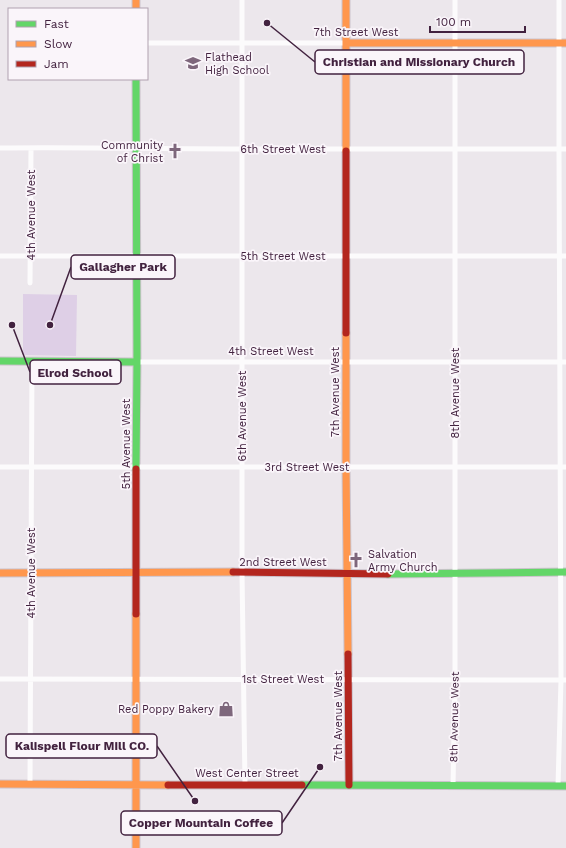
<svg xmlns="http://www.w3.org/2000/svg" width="566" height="848" viewBox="0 0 566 848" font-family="'Work Sans',sans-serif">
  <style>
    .green { fill: #decfe6 }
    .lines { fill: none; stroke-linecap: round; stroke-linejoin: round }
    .fast-casing { stroke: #ccc3cc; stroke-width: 9 }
    .slow-casing { stroke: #ccc3cc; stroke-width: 9 }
    .jam-casing { stroke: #ccc3cc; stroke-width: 9 }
    .street { stroke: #fcfbfc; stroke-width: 5 }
    .fast { stroke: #63d668; stroke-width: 7 }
    .slow { stroke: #ff974d; stroke-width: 7 }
    .jam { stroke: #b3261e; stroke-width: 7 }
    .labels { text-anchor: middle; stroke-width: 3.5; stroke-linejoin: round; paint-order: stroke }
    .street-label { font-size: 11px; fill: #42223f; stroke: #faf5fa }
    .poi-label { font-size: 11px; fill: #42223f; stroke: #faf5fa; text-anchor: start }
    .leader { fill: none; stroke: #42223f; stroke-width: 1.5 }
    .callout-dot { fill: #42223f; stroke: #faf5fa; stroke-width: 1.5 }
    .callout { fill: #faf5fa; stroke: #42223f; stroke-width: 1.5 }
    .callout-label { font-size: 12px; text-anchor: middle; font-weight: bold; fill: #42223f }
  </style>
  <rect width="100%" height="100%" fill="#ece7ec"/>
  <path class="green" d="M 23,294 L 77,295 L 76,356 L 23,355 Z"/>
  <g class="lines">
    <defs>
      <path id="fast" d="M 136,79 L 137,362 L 136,469
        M 0,361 L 137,362
        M 388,574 L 566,572
        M 302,785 L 566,786"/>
      <path id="slow" d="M 136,0 L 136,9
        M 346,0 L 346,151
        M 346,43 L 566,43
        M 346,333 L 346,467 L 348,654
        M 0,573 L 233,572
        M 136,614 L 136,848
        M 0,784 L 168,785"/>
      <path id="jam" d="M 346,151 L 346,333
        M 136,469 L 136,614
        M 233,572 L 388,574
        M 348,654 L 349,785
        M 168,785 L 302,785"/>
    </defs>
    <use href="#fast" class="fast-casing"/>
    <use href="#slow" class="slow-casing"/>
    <use href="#jam" class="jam-casing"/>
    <path class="street" d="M 242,0 L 242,572 L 245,784
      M 147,43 L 346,43
      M 0,148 C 81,147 161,149 242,149 C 350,149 458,149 566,149
      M 0,256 L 566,256
      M 30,283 L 31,148
      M 137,362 L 566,362
      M 0,467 L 566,467
      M 0,679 L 566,680
      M 30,784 L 32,361
      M 453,786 L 455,679 L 455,0
      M 558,786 L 561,680 L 559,149 L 559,0"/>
    <use href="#fast" class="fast"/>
    <use href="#slow" class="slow"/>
    <use href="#jam" class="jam"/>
  </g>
  <defs>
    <symbol id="school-bare" viewBox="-9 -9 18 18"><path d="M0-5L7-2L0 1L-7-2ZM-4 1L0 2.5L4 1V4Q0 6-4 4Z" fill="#7e677c" stroke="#faf5fa" stroke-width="2.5" paint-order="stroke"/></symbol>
    <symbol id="church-bare" viewBox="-9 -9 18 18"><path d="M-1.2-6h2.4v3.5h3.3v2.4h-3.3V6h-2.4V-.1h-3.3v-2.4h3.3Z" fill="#7e677c" stroke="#faf5fa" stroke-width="2.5" paint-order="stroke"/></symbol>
    <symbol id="shop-bare" viewBox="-9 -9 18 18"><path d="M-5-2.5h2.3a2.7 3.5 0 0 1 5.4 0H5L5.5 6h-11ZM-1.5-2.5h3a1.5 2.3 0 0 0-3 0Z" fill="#7e677c" stroke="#faf5fa" stroke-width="2.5" paint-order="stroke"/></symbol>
  </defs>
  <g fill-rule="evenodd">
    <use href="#school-bare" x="182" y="52" width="22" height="22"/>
    <use href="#church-bare" x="164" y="140" width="22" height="22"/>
    <use href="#church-bare" x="345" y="549" width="22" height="22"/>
    <use href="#shop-bare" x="215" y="698" width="22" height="22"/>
  </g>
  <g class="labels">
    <g class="street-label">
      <text x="356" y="36">7th Street West</text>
      <text x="283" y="153">6th Street West</text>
      <text transform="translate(31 215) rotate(-90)" y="4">4th Avenue West</text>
      <text x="283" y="260">5th Street West</text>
      <text x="271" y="355">4th Street West</text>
      <text transform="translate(335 392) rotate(-90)" y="4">7th Avenue West</text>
      <text transform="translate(455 393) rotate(-90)" y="4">8th Avenue West</text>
      <text transform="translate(242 416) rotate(-90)" y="4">6th Avenue West</text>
      <text transform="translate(126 444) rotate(-90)" y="4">5th Avenue West</text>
      <text x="307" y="471">3rd Street West</text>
      <text x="283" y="566">2nd Street West</text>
      <text transform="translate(31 573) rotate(-90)" y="4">4th Avenue West</text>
      <text x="283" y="683">1st Street West</text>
      <text transform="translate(338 716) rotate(-90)" y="4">7th Avenue West</text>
      <text transform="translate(454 717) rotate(-89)" y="4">8th Avenue West</text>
      <text x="247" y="777">West Center Street</text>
    </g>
    <g class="poi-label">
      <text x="205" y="61">Flathead<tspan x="205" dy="13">High School</tspan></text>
      <text x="163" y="149" text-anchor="end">Community<tspan x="163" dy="13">of Christ</tspan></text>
      <text x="368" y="558">Salvation<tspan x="368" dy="13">Army Church</tspan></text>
      <text x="214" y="713" text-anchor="end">Red Poppy Bakery</text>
    </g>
  </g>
  <path class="leader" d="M267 23L315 62M50 325L71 267M12 325L30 372M195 801L157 746M320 767L282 823"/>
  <g class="callout-dot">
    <circle cx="267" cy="23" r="4"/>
    <circle cx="50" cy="325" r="4"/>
    <circle cx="12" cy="325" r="4"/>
    <circle cx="195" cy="801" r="4"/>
    <circle cx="320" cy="767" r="4"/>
  </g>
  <g class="callout">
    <rect x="315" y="50" width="209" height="24" rx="4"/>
    <rect x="71" y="255" width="104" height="24" rx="4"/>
    <rect x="30" y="360" width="91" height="24" rx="4"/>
    <rect x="6" y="734" width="151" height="24" rx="4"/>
    <rect x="121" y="811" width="161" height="24" rx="4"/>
  </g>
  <g class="callout-label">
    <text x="419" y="66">Christian and Missionary Church</text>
    <text x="123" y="271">Gallagher Park</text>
    <text x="75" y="377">Elrod School</text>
    <text x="82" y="750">Kalispell Flour Mill CO.</text>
    <text x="201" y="827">Copper Mountain Coffee</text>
  </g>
  <rect x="8" y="8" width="140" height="72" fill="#faf5fa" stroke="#b0a1af"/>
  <rect x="16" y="21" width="20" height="6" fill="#63d668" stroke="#b0a1af"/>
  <text x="44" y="28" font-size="12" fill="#42223f">Fast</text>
  <rect x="16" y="41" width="20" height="6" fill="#ff974d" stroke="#b0a1af"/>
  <text x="44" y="48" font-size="12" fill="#42223f">Slow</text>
  <rect x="16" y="61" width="20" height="6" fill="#b3261e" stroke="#b0a1af"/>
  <text x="44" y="68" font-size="12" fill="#42223f">Jam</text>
  <path d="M430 26v6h95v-6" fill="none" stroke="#42223f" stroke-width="2"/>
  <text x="436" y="26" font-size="12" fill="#42223f" stroke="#faf5fa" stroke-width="3" paint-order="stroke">100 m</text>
</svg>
